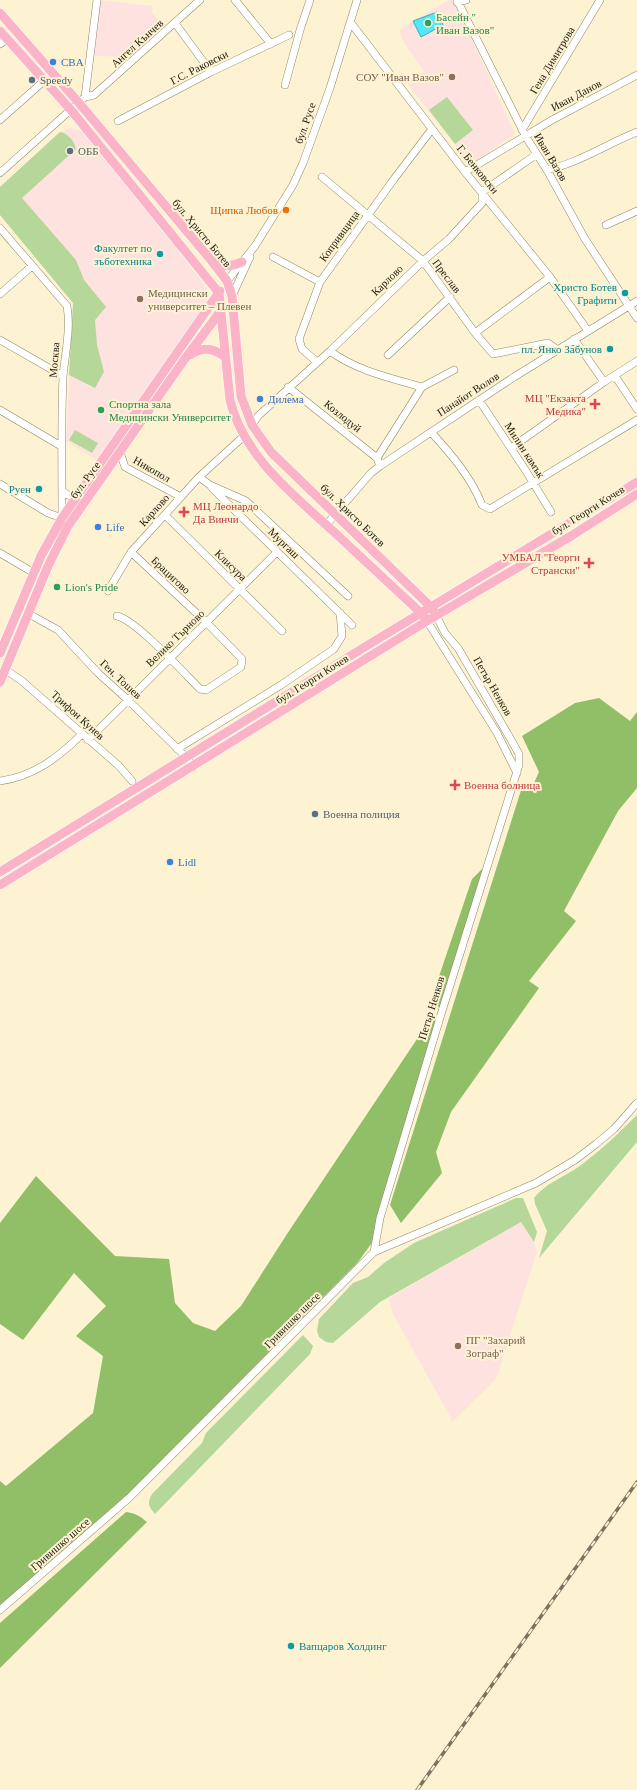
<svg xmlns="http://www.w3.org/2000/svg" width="637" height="1790" viewBox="0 0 637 1790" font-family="'Times New Roman',serif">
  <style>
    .education { fill: #fde2df }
    .green { fill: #b5d799 }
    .forest { fill: #91bf68 }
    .water { fill: #52e8f9; stroke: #43aab3 }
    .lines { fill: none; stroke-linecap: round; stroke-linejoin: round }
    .minor-casing { stroke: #908769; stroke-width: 8 }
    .major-casing { stroke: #fff; stroke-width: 10 }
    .minor { stroke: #fff; stroke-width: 7 }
    .major { stroke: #fab3c7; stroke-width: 9 }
    .rail-casing { stroke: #7a735f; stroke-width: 3.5 }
    .rail { stroke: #fdf3d2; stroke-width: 2; stroke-dasharray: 6; stroke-linecap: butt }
    .leisure-dot { fill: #2e9e5b; stroke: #fdf3d2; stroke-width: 1.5 }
    .shop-dot { fill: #3f7fe0; stroke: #fdf3d2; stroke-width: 1.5 }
    .education-dot { fill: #8d6e63; stroke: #fdf3d2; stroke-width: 1.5 }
    .service-dot { fill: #5c6f8a; stroke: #fdf3d2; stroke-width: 1.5 }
    .food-dot { fill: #e8710a; stroke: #fdf3d2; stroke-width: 1.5 }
    .culture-dot { fill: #0f9aa8; stroke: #fdf3d2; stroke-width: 1.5 }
    .health-dot { fill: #e0444e; stroke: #fdf3d2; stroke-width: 1.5 }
    .labels { text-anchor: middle; stroke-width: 4; stroke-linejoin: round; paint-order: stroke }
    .leisure-label { font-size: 11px; fill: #27864d; stroke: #fdf3d2; text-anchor: start }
    .street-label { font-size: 11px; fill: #1f1b0f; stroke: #fdf3d2 }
    .shop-label { font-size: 11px; fill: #366cbe; stroke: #fdf3d2; text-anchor: start }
    .education-label { font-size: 11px; fill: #785e54; stroke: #fdf3d2; text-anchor: start }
    .service-label { font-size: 11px; fill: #4e5e75; stroke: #fdf3d2; text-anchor: start }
    .food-label { font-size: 11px; fill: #c56008; stroke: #fdf3d2; text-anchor: end }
    .culture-label { font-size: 11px; fill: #0d838f; stroke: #fdf3d2; text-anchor: end }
    .health-label { font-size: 11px; fill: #be3a42; stroke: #fdf3d2; text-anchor: end }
  </style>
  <rect width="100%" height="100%" fill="#fdf3d2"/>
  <path class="education" d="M 99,0 L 153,6 L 152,13 L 167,28 L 136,57 L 93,56 Z
    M 449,0 L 454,0 L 515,134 L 470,164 L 407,83 L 424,71 L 404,43 L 399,31 L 413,21 Z
    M 71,128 L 91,134 L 148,212 L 207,288 L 210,303 L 101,463 L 66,441 L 73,303 L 0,215 L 0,187 L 60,132 Z
    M 521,1222 L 534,1242 L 537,1252 L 496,1379 L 451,1423 L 451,1418 L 393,1314 L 389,1298 Z"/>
  <path class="green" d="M 447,97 L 473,130 L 455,144 L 429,110 Z
    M 60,132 C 68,133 74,141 76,149 L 22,198 L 76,260 L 84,280 L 106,307 L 95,320 L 97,345 L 104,372 L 95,388 L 69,375 L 73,303 L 0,215 L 0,187 Z
    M 75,430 L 98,443 L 92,453 L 69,440 Z
    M 637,1115 L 637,1142 L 539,1258 L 547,1231 L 535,1204 L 534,1198 C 546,1183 562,1178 577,1168 C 599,1152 618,1134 637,1115 Z
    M 516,1198 L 523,1198 L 537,1232 L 534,1242 L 521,1222 L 380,1302 L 333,1343 L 326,1342 L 319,1337 L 317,1331 L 319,1319 L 353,1283 L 368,1277 L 384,1263 L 414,1243 Z
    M 303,1335 L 313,1346 L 310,1354 L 155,1514 C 148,1506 147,1503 152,1494 L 202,1443 L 206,1433 Z"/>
  <path class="forest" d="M 599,698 L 630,721 L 637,712 L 637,788 L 618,811 L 564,911 L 576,921 L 529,981 L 539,988 L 451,1112 L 436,1152 L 442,1173 L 401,1223 L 390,1205 L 523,784 L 533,785 L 539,772 L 522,736 L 575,703 Z
    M 482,869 L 486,871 L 441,1008 L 430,1003 L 472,879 Z
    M 431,1018 L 441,1020 L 374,1240 L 358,1262 L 128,1494 L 0,1606 L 0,1481 L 6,1486 L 93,1413 L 103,1356 L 76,1336 L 106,1306 L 74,1273 L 23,1340 L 0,1324 L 0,1223 L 36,1176 L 115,1256 L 169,1259 L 175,1303 L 193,1323 L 215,1331 L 241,1306 L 287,1234 Z
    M 126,1512 C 135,1513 140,1516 147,1522 L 0,1668 L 0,1623 Z"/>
  <path class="water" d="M 437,12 L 443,25 L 421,37 L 413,21 Z"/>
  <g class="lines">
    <defs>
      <path id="minor" d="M 235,0 L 271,44
        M 457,0 L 526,137 L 547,170 L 585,239 L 637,318
        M 457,2 L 466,0
        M 175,23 L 211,72
        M 351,23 L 465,172 L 550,277 L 588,331
        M 0,44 L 7,39
        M 285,85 L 300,30 L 310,0
        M 85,97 L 94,95 L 200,0
        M 0,120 L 45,80
        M 118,121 L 211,72 L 289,35
        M 522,130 L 600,0
        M 547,170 C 578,163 607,144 637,132
        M 465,172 L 552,120 L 637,75
        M 0,173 L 85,97 L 97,0
        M 322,177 L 423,261 L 475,333 L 493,354 L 548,343 L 558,350
        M 606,225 L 637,211
        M 0,228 L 67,306 C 71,329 65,353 63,377 C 61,424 62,471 62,518 L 48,513 L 0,484
        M 273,257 L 320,282
        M 227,281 L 255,246 L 293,185 L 303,163 L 330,88 L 357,0
        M 0,294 L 32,266
        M 232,296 L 250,257
        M 475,333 L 550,277
        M 574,339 L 604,382
        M 0,340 L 63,376
        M 330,351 C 357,371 391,378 422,387
        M 388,355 L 450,297
        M 317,362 L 302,349 L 299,339 L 320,282 L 394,179 L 432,129
        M 615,376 L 637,409
        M 288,387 L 377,458 L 380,466
        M 479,400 L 526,471 L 551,512
        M 0,410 L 61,446
        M 252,425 L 258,416 L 330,351 L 423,261 L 449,239 L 482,203 L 482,192 L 537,154
        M 431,432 C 451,454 471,477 482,505 L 490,509 L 637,420
        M 511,448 L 604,382 L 637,361
        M 120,452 L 125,467 L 181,497
        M 377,458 L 422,387 L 454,370
        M 199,477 L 210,485 L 214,490 L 352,625
        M 210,485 L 246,501 L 348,596
        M 62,491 L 82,504
        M 165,515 L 282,631
        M 326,525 L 371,473 L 380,466 L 514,377 L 637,301
        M 0,553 L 34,573
        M 108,591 L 131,552 L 199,477 L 244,436
        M 29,614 L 58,630 L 98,673 L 128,700 L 186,757 L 193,767
        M 117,616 C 136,620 184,673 200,689 L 206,690 L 241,667 L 242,659 L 207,623 L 131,552
        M 427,621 L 497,733 L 517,773
        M 6,670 L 22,681 L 119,766 L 132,781
        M 88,740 L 277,552
        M 177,749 L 281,685 L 334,649 L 342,636 L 340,613
        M 0,781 C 33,777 59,757 82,734
        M 374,1252 L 380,1218 L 442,1011 L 519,765 L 519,754 L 510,738 L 458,648 L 445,633 L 436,615
        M 0,1610 L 129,1498 L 374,1252 L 536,1183 L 575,1160 L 596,1144 L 614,1129 L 637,1103"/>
      <path id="major" d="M 0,13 L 79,103 L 211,260 L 227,281 L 232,296 L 241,396 L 252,425 L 271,452 L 431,607 L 436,615
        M 0,31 L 71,110 L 219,293 L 230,400 C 244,457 293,494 334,532 C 363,559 392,586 421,613 L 427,621
        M 212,261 C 224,267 230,267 242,262
        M 190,355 C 203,346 213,348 225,357
        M 0,653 L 41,556 L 62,518 L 220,291
        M 0,682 L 48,566 L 68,526 L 184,360 L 223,308
        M 0,872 L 368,645 L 637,482
        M 0,885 L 427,621 L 571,536 L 637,494"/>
    </defs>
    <use href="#minor" class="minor-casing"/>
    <use href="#major" class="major-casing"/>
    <use href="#minor" class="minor"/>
    <use href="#major" class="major"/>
    <defs>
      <path id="rail" d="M 417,1790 L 637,1482"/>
    </defs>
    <use href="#rail" class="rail-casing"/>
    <use href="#rail" class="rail"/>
  </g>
  <g class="leisure-dot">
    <circle cx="428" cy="23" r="4"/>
    <circle cx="101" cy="410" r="4"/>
    <circle cx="57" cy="587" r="4"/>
  </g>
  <g class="shop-dot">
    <circle cx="53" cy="62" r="4"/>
    <circle cx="260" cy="399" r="4"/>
    <circle cx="98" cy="527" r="4"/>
    <circle cx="170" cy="862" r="4"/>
  </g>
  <g class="education-dot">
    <circle cx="452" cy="77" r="4"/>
    <circle cx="140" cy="299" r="4"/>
    <circle cx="458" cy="1346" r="4"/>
  </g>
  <g class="service-dot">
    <circle cx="32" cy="80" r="4"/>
    <circle cx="70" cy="151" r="4"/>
    <circle cx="315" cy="814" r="4"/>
  </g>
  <circle class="food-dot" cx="286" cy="210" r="4"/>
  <g class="culture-dot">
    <circle cx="160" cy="254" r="4"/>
    <circle cx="625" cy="293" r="4"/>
    <circle cx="610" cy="349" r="4"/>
    <circle cx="39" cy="489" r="4"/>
    <circle cx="291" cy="1646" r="4"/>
  </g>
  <g class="health-dot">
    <path d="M593 398h4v4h4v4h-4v4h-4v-4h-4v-4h4z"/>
    <path d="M182 506h4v4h4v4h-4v4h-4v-4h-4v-4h4z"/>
    <path d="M587 557h4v4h4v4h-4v4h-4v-4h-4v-4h4z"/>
    <path d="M453 779h4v4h4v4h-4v4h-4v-4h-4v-4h4z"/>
  </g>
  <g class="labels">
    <g class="leisure-label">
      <text x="436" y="21">Басейн "<tspan x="436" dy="13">Иван Вазов"</tspan></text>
      <text x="109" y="408">Спортна зала<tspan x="109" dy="13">Медицински Университет</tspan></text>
      <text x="65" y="591">Lion's Pride</text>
    </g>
    <g class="street-label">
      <text transform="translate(137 43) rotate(-42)" y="4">Ангел Кънчев</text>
      <text transform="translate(552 60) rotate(-59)" y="4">Гена Димитрова</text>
      <text transform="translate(199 67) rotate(-27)" y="4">Г.С. Раковски</text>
      <text transform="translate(576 95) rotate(-28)" y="4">Иван Данов</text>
      <text transform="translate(305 123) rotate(-71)" y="4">бул. Русе</text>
      <text transform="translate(551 157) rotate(59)" y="4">Иван Вазов</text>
      <text transform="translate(478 169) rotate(51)" y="4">Г. Бенковски</text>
      <text transform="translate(202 233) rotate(50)" y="4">бул. Христо Ботев</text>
      <text transform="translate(339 236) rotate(-54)" y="4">Копривщица</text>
      <text transform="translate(447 276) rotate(53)" y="4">Преслав</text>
      <text transform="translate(387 280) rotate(-44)" y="4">Карлово</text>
      <text transform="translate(54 360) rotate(-85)" y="4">Москва</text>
      <text transform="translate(468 394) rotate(-33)" y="4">Панайот Волов</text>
      <text transform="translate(343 416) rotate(39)" y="4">Козлодуй</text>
      <text transform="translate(525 450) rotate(57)" y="4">Милин камък</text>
      <text transform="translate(152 469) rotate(30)" y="4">Никопол</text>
      <text transform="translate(85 480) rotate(-54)" y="4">бул. Русе</text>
      <text transform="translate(154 510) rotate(-48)" y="4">Карлово</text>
      <text transform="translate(588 510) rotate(-32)" y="4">бул. Георги Кочев</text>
      <text transform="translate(353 515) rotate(44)" y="4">бул. Христо Ботев</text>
      <text transform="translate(284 543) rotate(44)" y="4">Мургаш</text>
      <text transform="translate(231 565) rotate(44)" y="4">Клисура</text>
      <text transform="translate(171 575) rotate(43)" y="4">Брацигово</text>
      <text transform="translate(175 638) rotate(-44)" y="4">Велико Търново</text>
      <text transform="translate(121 679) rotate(43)" y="4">Ген. Тошев</text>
      <text transform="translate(312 679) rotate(-32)" y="4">бул. Георги Кочев</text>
      <text transform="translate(493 686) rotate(60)" y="4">Петър Ненков</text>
      <text transform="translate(78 715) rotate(42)" y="4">Трифон Кунев</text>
      <text transform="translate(431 1008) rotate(-73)" y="4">Петър Ненков</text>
      <text transform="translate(292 1320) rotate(-45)" y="4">Гривишко шосе</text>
      <text transform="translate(60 1544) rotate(-41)" y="4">Гривишко шосе</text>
    </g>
    <g class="shop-label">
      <text x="61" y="66">CBA</text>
      <text x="268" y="403">Дилема</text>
      <text x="106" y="531">Life</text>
      <text x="178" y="866">Lidl</text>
    </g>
    <g class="education-label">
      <text x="444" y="81" text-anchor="end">СОУ "Иван Вазов"</text>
      <text x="148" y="297">Медицински<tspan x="148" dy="13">университет – Плевен</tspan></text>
      <text x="466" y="1344">ПГ "Захарий<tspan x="466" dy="13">Зограф"</tspan></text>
    </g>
    <g class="service-label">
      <text x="40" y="84">Speedy</text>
      <text x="78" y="155">ОББ</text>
      <text x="323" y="818">Военна полиция</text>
    </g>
    <g class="food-label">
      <text x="278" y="214">Щипка Любов</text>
    </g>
    <g class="culture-label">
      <text x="152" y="252">Факултет по<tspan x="152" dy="13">зъботехника</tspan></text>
      <text x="617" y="291">Христо Ботев<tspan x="617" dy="13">Графити</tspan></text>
      <text x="602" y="353">пл. Янко Забунов</text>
      <text x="31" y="493">Руен</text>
      <text x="299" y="1650" text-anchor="start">Вапцаров Холдинг</text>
    </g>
    <g class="health-label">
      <text x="586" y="402">МЦ "Екзакта<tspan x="586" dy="13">Медика"</tspan></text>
      <text x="193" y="510" text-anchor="start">МЦ Леонардо<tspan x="193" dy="13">Да Винчи</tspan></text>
      <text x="580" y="561">УМБАЛ "Георги<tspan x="580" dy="13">Странски"</tspan></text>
      <text x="464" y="789" text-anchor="start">Военна болница</text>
    </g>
  </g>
</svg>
